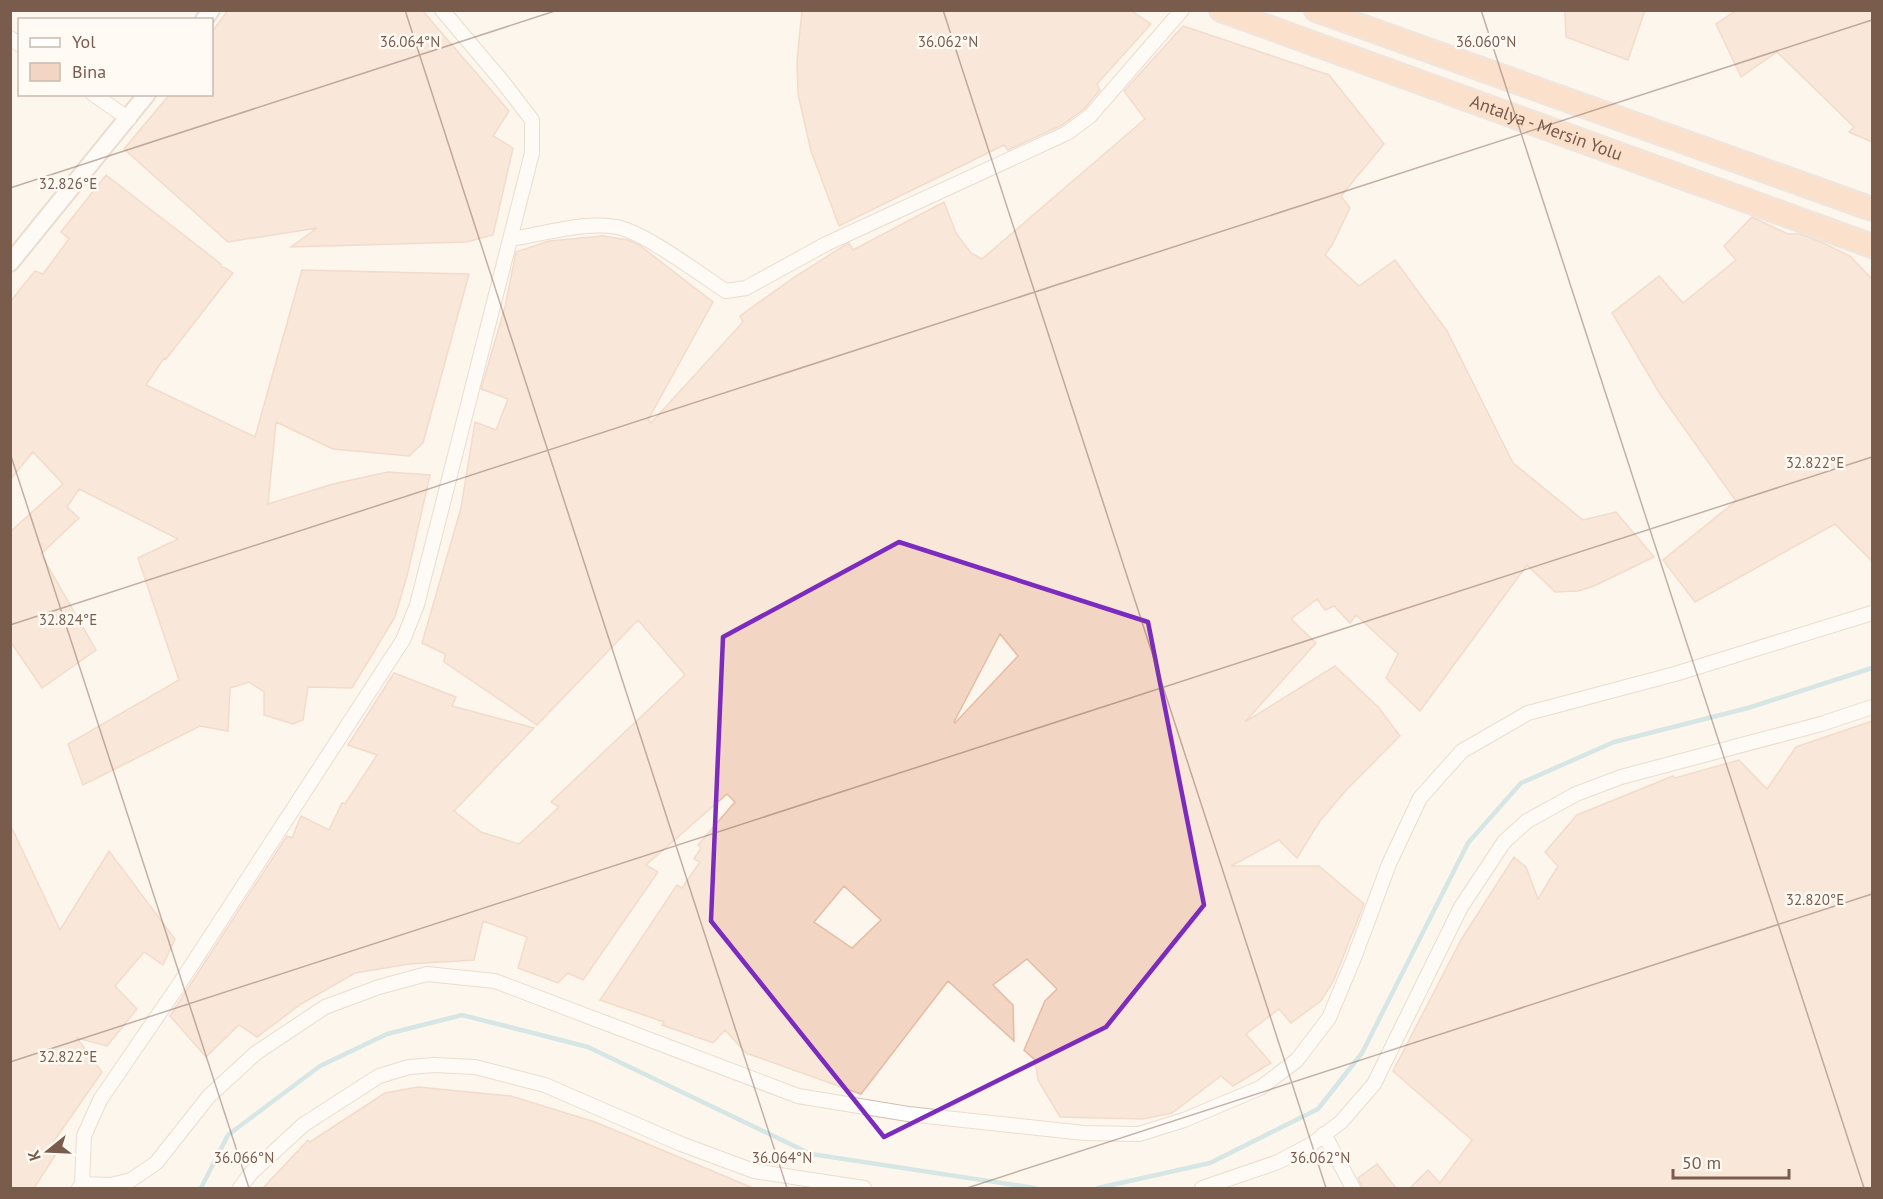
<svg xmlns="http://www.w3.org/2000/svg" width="1883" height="1199" viewBox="0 0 1883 1199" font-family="'PT Sans',sans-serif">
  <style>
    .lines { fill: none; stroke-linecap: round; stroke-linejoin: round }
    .stream { stroke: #a5d3da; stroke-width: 4.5 }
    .building { fill: #f3d5c3; stroke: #e6bba3; stroke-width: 1.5; fill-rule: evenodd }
    .minor-casing { stroke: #d1beb0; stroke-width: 16 }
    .tertiary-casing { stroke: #d1beb0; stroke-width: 20 }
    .trunk-casing { stroke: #dad1cd; stroke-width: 26 }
    .minor { stroke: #fff; stroke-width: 14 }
    .tertiary { stroke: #fff; stroke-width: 16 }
    .trunk { stroke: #f9c8a4; stroke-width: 22 }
    .marked { fill: none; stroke: #7b2cbf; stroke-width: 4.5; stroke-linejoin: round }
    .ticks { fill: none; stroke: #7a5c4d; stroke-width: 1.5; stroke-opacity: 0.45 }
    .labels { text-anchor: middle; stroke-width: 5; stroke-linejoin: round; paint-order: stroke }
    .street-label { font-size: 18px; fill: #7a5c4d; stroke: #fffaf3 }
    .ticks-label { font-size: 15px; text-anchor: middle; fill: #7a5c4d; stroke: #fffaf3; stroke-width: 5; stroke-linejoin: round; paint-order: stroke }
  </style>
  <rect width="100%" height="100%" fill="#fdf6ec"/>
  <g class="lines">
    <path class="stream" d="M 201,1188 L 228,1135 L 320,1066 L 387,1034 L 462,1015 L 588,1047 L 811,1154 L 1035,1188
      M 1098,1188 L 1210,1163 L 1318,1109 L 1362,1053 L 1468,843 L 1521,783 L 1614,742 L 1748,708 L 1872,668"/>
  </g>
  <path class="building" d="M 228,10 L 422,10 L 509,111 L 493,136 L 513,148 L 493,235 L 467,242 L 291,247 L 317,228 L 228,242 L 124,149 L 170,94 L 212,94 L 212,32 Z
    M 802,10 L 1130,10 L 1151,24 L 1097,84 L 1100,90 L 1084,109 L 1062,125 L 1008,150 L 1004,145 L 839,226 L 811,151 L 798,94 L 797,61 Z
    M 1565,10 L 1645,10 L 1628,60 L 1566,37 Z
    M 1737,10 L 1872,10 L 1872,142 L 1849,132 L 1854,127 L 1777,52 L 1741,77 L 1716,24 Z
    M 1183,26 L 1329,75 L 1384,144 L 1341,196 L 1350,208 L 1332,245 L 1325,255 L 1359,286 L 1395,260 L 1447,331 L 1513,463 L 1583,520 L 1616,512 L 1654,557 L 1594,586 L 1578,591 L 1555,592 L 1527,565 L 1420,711 L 1386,678 L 1398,654 L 1356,615 L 1350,623 L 1334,606 L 1325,610 L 1317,599 L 1291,619 L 1316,643 L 1245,722 L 1335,666 L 1379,708 L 1400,736 L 1347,789 L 1320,821 L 1297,858 L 1279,840 L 1231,866 L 1319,866 L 1364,904 L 1334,980 L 1321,1001 L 1291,1023 L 1279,1009 L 1246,1034 L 1271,1063 L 1233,1086 L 1221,1076 L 1172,1113 L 1143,1119 L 1060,1117 L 1038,1080 L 1035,1060 L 1024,1050 L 1045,1001 L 1057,989 L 1027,959 L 993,985 L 1013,1005 L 1014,1041 L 948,981 L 861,1094 L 746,1053 L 725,1030 L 713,1043 L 662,1025 L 664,1022 L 600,1000 L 677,885 L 682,888 L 700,862 L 694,859 L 701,848 L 698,845 L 735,802 L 727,794 L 646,865 L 658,872 L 583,980 L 568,973 L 558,983 L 518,968 L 527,937 L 483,921 L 474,960 L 409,964 L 355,973 L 301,1004 L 257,1037 L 239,1025 L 206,1057 L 170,1016 L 287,836 L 292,838 L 301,816 L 329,830 L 342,803 L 345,804 L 377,755 L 348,745 L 394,673 L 456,697 L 452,706 L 534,728 L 454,811 L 481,832 L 519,844 L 559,807 L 551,802 L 685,675 L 638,620 L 537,725 L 444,662 L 445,654 L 422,643 L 461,508 L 475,422 L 496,430 L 508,399 L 481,389 L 505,307 L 516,252 L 549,241 L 603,236 L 628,240 L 639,245 L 713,302 L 648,420 L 651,423 L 743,322 L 740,316 L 793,278 L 842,247 L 849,243 L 853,250 L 944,202 L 956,233 L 971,253 L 982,259 L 1145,119 L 1124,91 ZM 1000,634 L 1018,656 L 955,723 L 954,722 ZM 844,886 L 881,920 L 852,948 L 814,922 Z
    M 106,175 L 221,264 L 221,267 L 225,268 L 233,273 L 166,359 L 164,358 L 146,385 L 255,437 L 302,270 L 469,274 L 423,443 L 409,456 L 333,449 L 276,422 L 268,504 L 333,484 L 388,472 L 430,475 L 408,572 L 395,617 L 352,688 L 308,687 L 303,720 L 293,724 L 264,715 L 264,692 L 249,682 L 230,688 L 228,731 L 200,726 L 83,785 L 68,744 L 179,680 L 138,558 L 178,539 L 79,489 L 67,507 L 79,518 L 41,554 L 96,650 L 42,688 L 10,641 L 10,532 L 63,484 L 33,452 L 10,480 L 10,302 L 35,271 L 43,274 L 69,239 L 61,232 Z
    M 1752,217 L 1788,234 L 1800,234 L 1821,242 L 1850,256 L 1872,279 L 1872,561 L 1835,524 L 1695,602 L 1663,560 L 1736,501 L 1660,394 L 1612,313 L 1659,276 L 1683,303 L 1736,260 L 1724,246 Z
    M 1872,721 L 1872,1188 L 1410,1188 L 1428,1170 L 1440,1183 L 1472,1140 L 1393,1071 L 1461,940 L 1514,857 L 1526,867 L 1538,899 L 1558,866 L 1545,852 L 1577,815 L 1673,776 L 1675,778 L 1739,760 L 1767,789 L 1796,747 Z
    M 10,824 L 60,930 L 109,851 L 175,939 L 163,965 L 144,952 L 115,986 L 137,1009 L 107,1046 L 77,1038 L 102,1072 L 54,1141 L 60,1148 L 34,1188 L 10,1188 Z
    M 418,1087 L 511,1096 L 595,1122 L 753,1188 L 263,1188 L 308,1140 L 310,1142 L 385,1093 Z
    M 1377,1164 L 1396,1188 L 1363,1188 L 1358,1178 Z"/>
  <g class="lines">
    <defs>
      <path id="minor" d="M 10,38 L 20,45
        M 93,94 L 129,119
        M 511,239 C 543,234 586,221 617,227 C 646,233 699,274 726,291 L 746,288 L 826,244 L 1067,133 L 1090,116 L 1182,10
        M 1324,1134 L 1353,1188
        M 82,1184 L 111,1185 L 131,1180 L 156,1163 L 209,1096 L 256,1053 L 325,1007 L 379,987 L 427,974 L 495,981 L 798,1096 L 908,1114 L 1084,1133 L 1139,1134 L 1184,1120 L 1260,1088 L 1297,1060 L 1329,1018 L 1354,958 L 1389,864 L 1420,798 L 1462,751 L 1528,713 L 1675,674 L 1872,613
        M 79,1188 L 82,1184 L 84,1136 L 100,1100 L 180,983 L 403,640 L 417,605 L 532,153 L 532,120 L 502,81 L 442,10
        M 240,1188 L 251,1173 L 303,1125 L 379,1076 L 409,1067 L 434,1065 L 475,1067 L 545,1085 L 681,1144 L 754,1171 L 864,1188
        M 1202,1188 L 1278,1162 L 1312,1144 L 1341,1122 L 1374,1084 L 1461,907 L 1504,842 L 1527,821 L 1576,794 L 1621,777 L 1821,724 L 1872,707"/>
      <path id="tertiary" d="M 204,20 L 211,10
        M 10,263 L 147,94"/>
      <g id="trunk">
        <path id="s1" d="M 1221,10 L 1872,246"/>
        <path d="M 1316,10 L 1872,209"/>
      </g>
    </defs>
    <use href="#minor" class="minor-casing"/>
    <use href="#tertiary" class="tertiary-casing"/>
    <use href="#trunk" class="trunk-casing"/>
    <use href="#minor" class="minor"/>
    <use href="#tertiary" class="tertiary"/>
    <use href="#trunk" class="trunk"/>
  </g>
  <path d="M0 0H1883V1199H0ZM 899,542 L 1148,622 L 1204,905 L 1106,1027 L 884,1137 L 711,921 L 723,637 Z" fill="#fdf6ec" fill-opacity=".55" fill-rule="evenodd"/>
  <path class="marked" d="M 899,542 L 1148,622 L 1204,905 L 1106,1027 L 884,1137 L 711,921 L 723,637 Z"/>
  <path class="ticks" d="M 405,10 L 787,1188M 943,10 L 1326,1188M 1481,10 L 1864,1188M 10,188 L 558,10M 10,453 L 249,1188M 10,625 L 1872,20M 10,1062 L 1872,457M 967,1188 L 1872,894"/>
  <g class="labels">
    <g class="street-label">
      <text dy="6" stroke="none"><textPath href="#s1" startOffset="346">Antalya - Mersin Yolu</textPath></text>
    </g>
  </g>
  <g class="ticks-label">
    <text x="410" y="47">36.064°N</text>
    <text x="948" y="47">36.062°N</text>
    <text x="1486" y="47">36.060°N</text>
    <text x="68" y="189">32.826°E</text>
    <text x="1815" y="468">32.822°E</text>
    <text x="68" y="625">32.824°E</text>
    <text x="1815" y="905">32.820°E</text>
    <text x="68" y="1062">32.822°E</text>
    <text x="244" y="1163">36.066°N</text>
    <text x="782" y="1163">36.064°N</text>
    <text x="1320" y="1163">36.062°N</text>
  </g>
  <rect width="1883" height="1199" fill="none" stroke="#7a5c4d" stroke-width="24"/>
  <rect x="18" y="18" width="195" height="78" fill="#fffaf3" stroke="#cabbb1" stroke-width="1.5"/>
  <rect x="30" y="38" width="30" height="9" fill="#ffffff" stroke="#cabbb1" stroke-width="1.5"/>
  <text x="72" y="48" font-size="18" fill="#7a5c4d">Yol</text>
  <rect x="30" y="63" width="30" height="18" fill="#f3d5c3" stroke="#cabbb1" stroke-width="1.5"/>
  <text x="72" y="78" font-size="18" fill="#7a5c4d">Bina</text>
  <g transform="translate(48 1151) rotate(252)" stroke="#fffaf3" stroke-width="4.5" paint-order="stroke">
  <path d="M0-4.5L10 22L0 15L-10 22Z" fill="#7a5c4d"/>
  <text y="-9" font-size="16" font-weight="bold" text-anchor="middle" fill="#7a5c4d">K</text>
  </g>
  <path d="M1673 1169v9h116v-9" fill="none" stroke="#7a5c4d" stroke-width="3"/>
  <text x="1682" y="1169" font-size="18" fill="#7a5c4d" stroke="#fffaf3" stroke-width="4.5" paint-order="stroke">50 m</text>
</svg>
